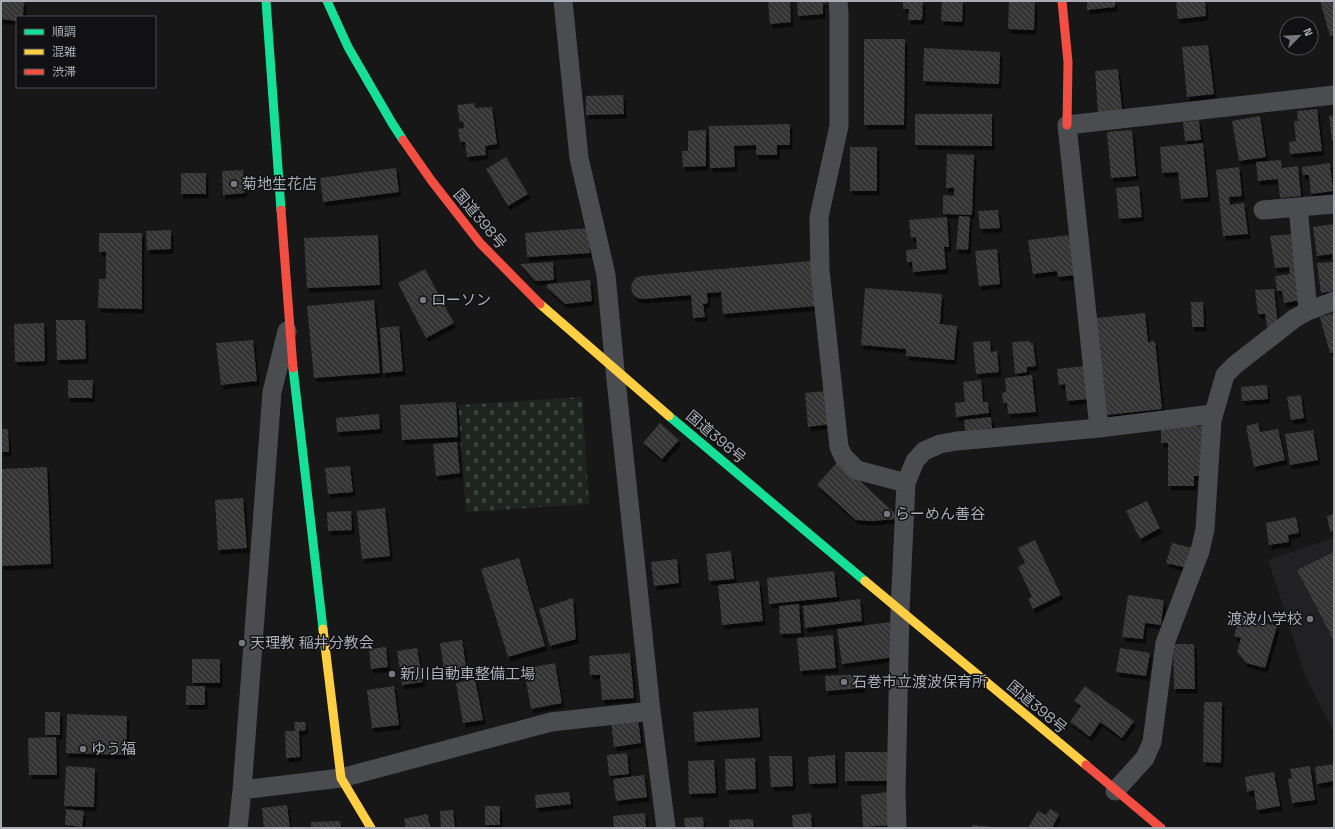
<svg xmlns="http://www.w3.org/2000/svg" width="1335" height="829" viewBox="0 0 1335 829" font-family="'Space Grotesk','Noto Sans JP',sans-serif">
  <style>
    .built { fill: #212123 }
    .cemetery { fill: url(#cemetery-stones) }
    .building { fill: url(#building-back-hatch); filter: url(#shadow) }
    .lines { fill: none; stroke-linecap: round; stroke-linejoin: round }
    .street { stroke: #4b4c50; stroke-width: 19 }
    .fast { stroke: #16e098; stroke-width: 9 }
    .slow { stroke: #ffcf43; stroke-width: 9 }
    .jam { stroke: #f24e42; stroke-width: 9 }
    .poi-dot { fill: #757880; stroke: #111113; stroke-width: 1.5 }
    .labels { text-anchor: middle; stroke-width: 3; stroke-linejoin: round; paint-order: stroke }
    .poi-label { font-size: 15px; fill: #a8adb8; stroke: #111113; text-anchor: start }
    .street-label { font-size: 15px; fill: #a8adb8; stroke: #111113 }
  </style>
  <defs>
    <pattern id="cemetery-stones" width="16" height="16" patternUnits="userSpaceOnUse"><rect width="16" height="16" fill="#1d241e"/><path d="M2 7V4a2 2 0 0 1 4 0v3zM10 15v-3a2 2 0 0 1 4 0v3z" fill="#3b413d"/></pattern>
    <pattern id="building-back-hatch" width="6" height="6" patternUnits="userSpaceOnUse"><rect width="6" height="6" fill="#353536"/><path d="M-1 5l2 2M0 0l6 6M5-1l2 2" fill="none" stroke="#4f5051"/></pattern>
    <filter id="shadow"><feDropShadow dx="2.5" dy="4.5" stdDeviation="0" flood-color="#0009"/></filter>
  </defs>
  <rect width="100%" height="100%" fill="#171717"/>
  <path class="built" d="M 1334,538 L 1334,732 L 1306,678 L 1268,560 Z"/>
  <path class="cemetery" d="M 582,397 L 589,504 L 466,512 L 458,405 Z"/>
  <path class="building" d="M 1,1 L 24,1 L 23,17 L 17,17 L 17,21 L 1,19 Z
    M 768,1 L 790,1 L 791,22 L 770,24 Z
    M 797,1 L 827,1 L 827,3 L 823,3 L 823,14 L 798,16 Z
    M 903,1 L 923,1 L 922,20 L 908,20 L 909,9 L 903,9 Z
    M 942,1 L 963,1 L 962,22 L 941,21 Z
    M 1009,1 L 1035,1 L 1034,30 L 1008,29 Z
    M 1087,1 L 1115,1 L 1115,7 L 1087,10 Z
    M 1176,1 L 1205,1 L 1206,16 L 1178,19 Z
    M 1320,1 L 1334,1 L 1334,35 L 1330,36 Z
    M 864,39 L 905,39 L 904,125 L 864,125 Z
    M 1208,45 L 1214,94 L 1187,97 L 1182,47 Z
    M 924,48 L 1000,52 L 999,84 L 923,81 Z
    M 1118,69 L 1122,111 L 1098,113 L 1095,71 Z
    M 623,95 L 624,114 L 586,115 L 586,96 Z
    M 475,103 L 475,108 L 492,107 L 497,144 L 485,146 L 486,155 L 467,157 L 465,142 L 460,142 L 458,129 L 464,128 L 463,121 L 460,122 L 457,105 Z
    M 1317,109 L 1322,151 L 1290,154 L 1289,142 L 1296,141 L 1294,121 L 1298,121 L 1297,111 Z
    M 915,114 L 992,114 L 992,146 L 915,145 Z
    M 1334,115 L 1334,140 L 1332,140 L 1329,116 Z
    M 1260,116 L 1266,157 L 1239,161 L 1232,121 Z
    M 1199,120 L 1201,140 L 1185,141 L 1183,122 Z
    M 790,124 L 790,145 L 777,145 L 777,155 L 756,155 L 756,145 L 734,146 L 735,167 L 710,168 L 709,126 Z
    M 706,130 L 706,166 L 683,167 L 682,151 L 688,151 L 688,131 Z
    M 1132,130 L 1136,176 L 1111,178 L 1107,132 Z
    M 1203,143 L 1208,197 L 1181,199 L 1178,172 L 1162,173 L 1160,147 Z
    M 850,147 L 877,147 L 877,191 L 850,191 Z
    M 947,154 L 974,155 L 972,215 L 943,214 L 943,195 L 954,196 L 954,188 L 946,188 Z
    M 506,157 L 528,194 L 508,206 L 486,169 Z
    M 1281,160 L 1282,168 L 1298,166 L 1301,196 L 1280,198 L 1278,179 L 1258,181 L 1256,162 Z
    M 1330,163 L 1333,191 L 1311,194 L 1309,175 L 1303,175 L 1302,167 Z
    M 1239,167 L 1242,196 L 1229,197 L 1230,205 L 1244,203 L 1248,234 L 1223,236 L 1216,170 Z
    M 396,168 L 399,192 L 323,202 L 320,178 Z
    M 243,170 L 245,193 L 223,195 L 222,171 Z
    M 181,173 L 206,173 L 206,194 L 181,194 Z
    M 1139,186 L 1142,217 L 1119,219 L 1116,188 Z
    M 998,210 L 1000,228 L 980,229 L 978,211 Z
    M 959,216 L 970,217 L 968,250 L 956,249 Z
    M 947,217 L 949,247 L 944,247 L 946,269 L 913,272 L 912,262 L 907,262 L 906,250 L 917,249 L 916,237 L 911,238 L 909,220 Z
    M 1334,224 L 1334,291 L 1321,293 L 1317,263 L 1333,262 L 1332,254 L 1317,256 L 1313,227 Z
    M 589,228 L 590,253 L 527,257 L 525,233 Z
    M 171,230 L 171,249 L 147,250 L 146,231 Z
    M 99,233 L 142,233 L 142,309 L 98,308 L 99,279 L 106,279 L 106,252 L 99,252 Z
    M 1293,234 L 1301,300 L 1284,303 L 1282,291 L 1277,291 L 1275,276 L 1290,274 L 1289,267 L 1275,268 L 1270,236 Z
    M 378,235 L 380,285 L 307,288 L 304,238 Z
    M 1070,235 L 1075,275 L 1058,277 L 1057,271 L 1033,274 L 1028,240 Z
    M 997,249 L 1000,284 L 979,286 L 975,251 Z
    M 811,261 L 816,306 L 723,314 L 721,292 L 707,293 L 708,303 L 703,304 L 705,317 L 693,318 L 691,295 L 643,299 L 637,298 L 633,294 L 631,288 L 632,283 L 635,278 L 641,276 Z
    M 553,262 L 554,280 L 535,281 L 520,264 Z
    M 425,269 L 454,323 L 426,338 L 398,283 Z
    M 590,280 L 592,301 L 565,304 L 546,287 L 548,284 Z
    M 865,288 L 942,294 L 940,324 L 957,326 L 954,360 L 906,356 L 906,349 L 861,345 Z
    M 1274,289 L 1278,326 L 1267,327 L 1265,314 L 1258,314 L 1255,290 Z
    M 374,300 L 380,373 L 314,378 L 307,306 Z
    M 1191,302 L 1203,302 L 1204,327 L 1192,327 Z
    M 1145,313 L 1148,342 L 1155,341 L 1162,409 L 1107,415 L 1096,318 Z
    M 1334,313 L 1334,352 L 1330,353 L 1320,317 Z
    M 56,320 L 85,320 L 86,359 L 57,360 Z
    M 44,323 L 45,361 L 15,362 L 14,324 Z
    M 399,326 L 403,371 L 383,373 L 380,328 Z
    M 253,340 L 257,381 L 221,385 L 216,343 Z
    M 990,341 L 991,352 L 997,351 L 999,372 L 976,374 L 973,342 Z
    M 1030,341 L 1030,343 L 1033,343 L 1036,366 L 1027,367 L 1027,372 L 1015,374 L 1012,342 Z
    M 1085,366 L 1088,399 L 1067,401 L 1065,384 L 1059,385 L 1057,369 Z
    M 1032,375 L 1036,412 L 1008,414 L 1007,403 L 1003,403 L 1002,393 L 1006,392 L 1005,378 Z
    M 68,380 L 93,380 L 92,398 L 68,398 Z
    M 981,380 L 983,402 L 988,402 L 989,413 L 956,417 L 955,403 L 965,402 L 963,382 Z
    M 1267,385 L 1268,399 L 1242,401 L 1241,387 Z
    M 827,391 L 830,424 L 808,427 L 805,393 Z
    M 1301,395 L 1304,418 L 1291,420 L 1287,397 Z
    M 456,402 L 458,437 L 402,440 L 400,405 Z
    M 379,414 L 380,429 L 337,432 L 336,418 Z
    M 991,417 L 992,428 L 965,431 L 964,420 Z
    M 660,423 L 679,440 L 662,459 L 643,443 Z
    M 1258,423 L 1260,432 L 1278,429 L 1285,460 L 1254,467 L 1246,426 Z
    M 1161,426 L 1202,426 L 1203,476 L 1194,476 L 1194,486 L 1168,486 L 1168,443 L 1161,443 Z
    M 1,429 L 8,429 L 9,452 L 1,452 Z
    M 1313,430 L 1318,460 L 1290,465 L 1285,434 Z
    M 457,442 L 460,473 L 436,476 L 433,444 Z
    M 838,461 L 898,516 L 896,519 L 872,521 L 856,520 L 817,485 Z
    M 350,466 L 353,492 L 328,494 L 325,468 Z
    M 47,467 L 51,564 L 1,566 L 1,469 Z
    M 243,498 L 247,548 L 218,550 L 215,500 Z
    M 1147,501 L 1160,528 L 1140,539 L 1126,511 Z
    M 385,508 L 390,556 L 362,559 L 357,511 Z
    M 351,511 L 352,530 L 328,531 L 327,512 Z
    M 1334,514 L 1334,531 L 1330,532 L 1327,516 Z
    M 1296,517 L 1299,533 L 1288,535 L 1289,542 L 1269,545 L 1266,523 Z
    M 1035,540 L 1061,595 L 1033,609 L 1028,599 L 1032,597 L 1018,567 L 1025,563 L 1018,548 Z
    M 1172,543 L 1193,548 L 1187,568 L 1166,563 Z
    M 731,551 L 734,579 L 709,581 L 706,554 Z
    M 1334,552 L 1334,641 L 1297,570 Z
    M 519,558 L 545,646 L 508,657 L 481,569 Z
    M 677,559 L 679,583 L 654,586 L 651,562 Z
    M 834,571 L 837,597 L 769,604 L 767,578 Z
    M 759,581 L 763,621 L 722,625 L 718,585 Z
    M 1128,595 L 1164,600 L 1161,625 L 1145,623 L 1143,639 L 1122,637 Z
    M 573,598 L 576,639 L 550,646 L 539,609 Z
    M 860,599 L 862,621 L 805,628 L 803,606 Z
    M 799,604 L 801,633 L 780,634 L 779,606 Z
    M 1240,616 L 1277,626 L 1265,668 L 1246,663 L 1237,652 L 1241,638 L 1234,636 Z
    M 890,622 L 895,657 L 842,664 L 837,629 Z
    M 833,635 L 836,668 L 800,671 L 797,638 Z
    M 462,640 L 467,673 L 445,676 L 440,643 Z
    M 1173,644 L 1194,644 L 1195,689 L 1174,689 Z
    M 386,647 L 388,667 L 371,669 L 369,649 Z
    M 417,648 L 423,682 L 402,685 L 397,651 Z
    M 1120,648 L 1150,653 L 1146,676 L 1116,672 Z
    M 630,653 L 634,698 L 602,700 L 600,675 L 590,675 L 589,656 Z
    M 192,659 L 220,659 L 220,683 L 192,683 Z
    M 555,663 L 562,703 L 531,709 L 524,669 Z
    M 862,674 L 863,688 L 826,691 L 825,676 Z
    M 475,679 L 483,720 L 463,723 L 456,683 Z
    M 186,686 L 205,686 L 205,705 L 186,705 Z
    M 394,686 L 399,725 L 372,728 L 367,690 Z
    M 1085,686 L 1134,721 L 1122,738 L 1100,722 L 1090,737 L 1070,722 L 1081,706 L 1074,701 Z
    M 1204,702 L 1222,702 L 1221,763 L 1203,762 Z
    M 758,708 L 760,737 L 695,742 L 693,712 Z
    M 45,712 L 60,712 L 60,735 L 45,735 Z
    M 67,714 L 127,716 L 126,755 L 66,753 Z
    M 638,718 L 641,743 L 614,747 L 611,722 Z
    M 294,722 L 305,722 L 306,730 L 299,731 L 300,757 L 286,758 L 285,731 L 295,731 Z
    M 56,737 L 57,775 L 29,775 L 28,738 Z
    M 845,752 L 892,752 L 892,781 L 845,781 Z
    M 627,753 L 629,774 L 609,776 L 607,755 Z
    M 835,755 L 836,783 L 809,784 L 808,757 Z
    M 769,756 L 792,756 L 793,786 L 771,787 Z
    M 755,758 L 756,789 L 726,790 L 725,759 Z
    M 714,760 L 716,793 L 689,794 L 688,761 Z
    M 1334,764 L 1334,781 L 1317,784 L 1315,767 Z
    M 66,766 L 95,768 L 94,807 L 64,806 Z
    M 1310,766 L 1315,800 L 1292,803 L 1288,779 L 1292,778 L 1290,769 Z
    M 1274,772 L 1280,806 L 1257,810 L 1254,790 L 1247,792 L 1245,777 Z
    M 644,775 L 647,797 L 616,801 L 613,779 Z
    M 569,792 L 571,804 L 536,808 L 535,795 Z
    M 889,792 L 892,825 L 863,827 L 861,795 Z
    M 287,805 L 290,828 L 264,828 L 262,808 Z
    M 485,806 L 500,806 L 500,825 L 485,825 Z
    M 66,809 L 84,811 L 82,827 L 65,825 Z
    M 1050,809 L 1059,814 L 1052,828 L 1028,828 L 1038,811 L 1046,815 Z
    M 453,810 L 455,828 L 441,828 L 440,811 Z
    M 645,813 L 646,828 L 614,828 L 613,816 Z
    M 811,813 L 812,828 L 793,828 L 792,815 Z
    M 427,814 L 431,828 L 406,828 L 404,819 Z
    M 703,817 L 704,828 L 685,828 L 684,818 Z
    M 753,819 L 754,828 L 729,828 L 729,820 Z
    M 340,821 L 341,828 L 311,828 L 311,822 Z
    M 972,825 L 993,827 L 993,828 L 972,828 Z"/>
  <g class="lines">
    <path class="street" d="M 563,1 L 579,158 L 606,275 L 615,370 L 651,711 L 666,828
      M 838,1 L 839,14 L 839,126 L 819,217 L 820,270 L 839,447 L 843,456 L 857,470 L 906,483
      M 1298,207 L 1308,311
      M 1263,210 L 1334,204
      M 1099,428 L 1067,125 L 1334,95
      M 242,790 L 341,778 L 551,722 L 651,711
      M 1115,791 L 1145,758 L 1152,742 L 1165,643 L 1200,551 L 1205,529 L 1212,420 L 1225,375 L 1235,365 L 1295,318 L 1308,311 L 1334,301
      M 238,828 L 242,790 L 272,392 L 287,331
      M 897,828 L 896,793 L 900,610 L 906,483 L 915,461 L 924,451 L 940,444 L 957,441 L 1099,428 L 1213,414"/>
    <path class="fast" d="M 266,1 L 281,210
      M 327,1 L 348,47 L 392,123 L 403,140
      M 293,368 L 323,629
      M 669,416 L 865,581"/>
    <path class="slow" d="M 540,304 L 669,416
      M 865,581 L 1086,765
      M 323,629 L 341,778 L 371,828"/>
    <path class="jam" d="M 1062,1 L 1068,62 L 1067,125
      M 403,140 L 431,180 L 480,243 L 540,304
      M 281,210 L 293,368
      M 1086,765 L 1161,828"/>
  </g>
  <g class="poi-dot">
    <circle cx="234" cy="184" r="4"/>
    <circle cx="423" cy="300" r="4"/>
    <circle cx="887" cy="514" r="4"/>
    <circle cx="1310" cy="619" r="4"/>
    <circle cx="242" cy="643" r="4"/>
    <circle cx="392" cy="674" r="4"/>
    <circle cx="844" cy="682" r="4"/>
    <circle cx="83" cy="749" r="4"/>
  </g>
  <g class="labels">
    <g class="poi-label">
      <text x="242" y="189">菊地生花店</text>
      <text x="431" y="305">ローソン</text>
      <text x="895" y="519">らーめん善谷</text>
      <text x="1302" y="624" text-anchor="end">渡波小学校</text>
      <text x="250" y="648">天理教 稲井分教会</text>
      <text x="400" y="679">新川自動車整備工場</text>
      <text x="852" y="687">石巻市立渡波保育所</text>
      <text x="91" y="754">ゆう福</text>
    </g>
    <g class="street-label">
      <text transform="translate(480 219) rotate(50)" y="5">国道398号</text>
      <text transform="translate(716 437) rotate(40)" y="5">国道398号</text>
      <text transform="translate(1037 707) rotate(40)" y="5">国道398号</text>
    </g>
  </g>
  <rect width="1335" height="829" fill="none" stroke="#a8adb8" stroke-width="4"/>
  <rect x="16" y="16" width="140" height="72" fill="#111113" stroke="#4d4f55"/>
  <rect x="24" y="29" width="20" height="6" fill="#16e098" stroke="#4d4f55"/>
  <text x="52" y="36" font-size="12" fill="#a8adb8">順調</text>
  <rect x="24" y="49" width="20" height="6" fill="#ffcf43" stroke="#4d4f55"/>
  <text x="52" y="56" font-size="12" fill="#a8adb8">混雑</text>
  <rect x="24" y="69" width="20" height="6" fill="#f24e42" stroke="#4d4f55"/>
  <text x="52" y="76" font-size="12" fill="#a8adb8">渋滞</text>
  <g transform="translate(1299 36) rotate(66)"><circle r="19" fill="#111113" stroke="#4d4f55"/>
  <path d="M0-3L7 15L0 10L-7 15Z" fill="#757880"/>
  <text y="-6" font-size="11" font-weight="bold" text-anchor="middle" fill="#a8adb8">N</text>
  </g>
</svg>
